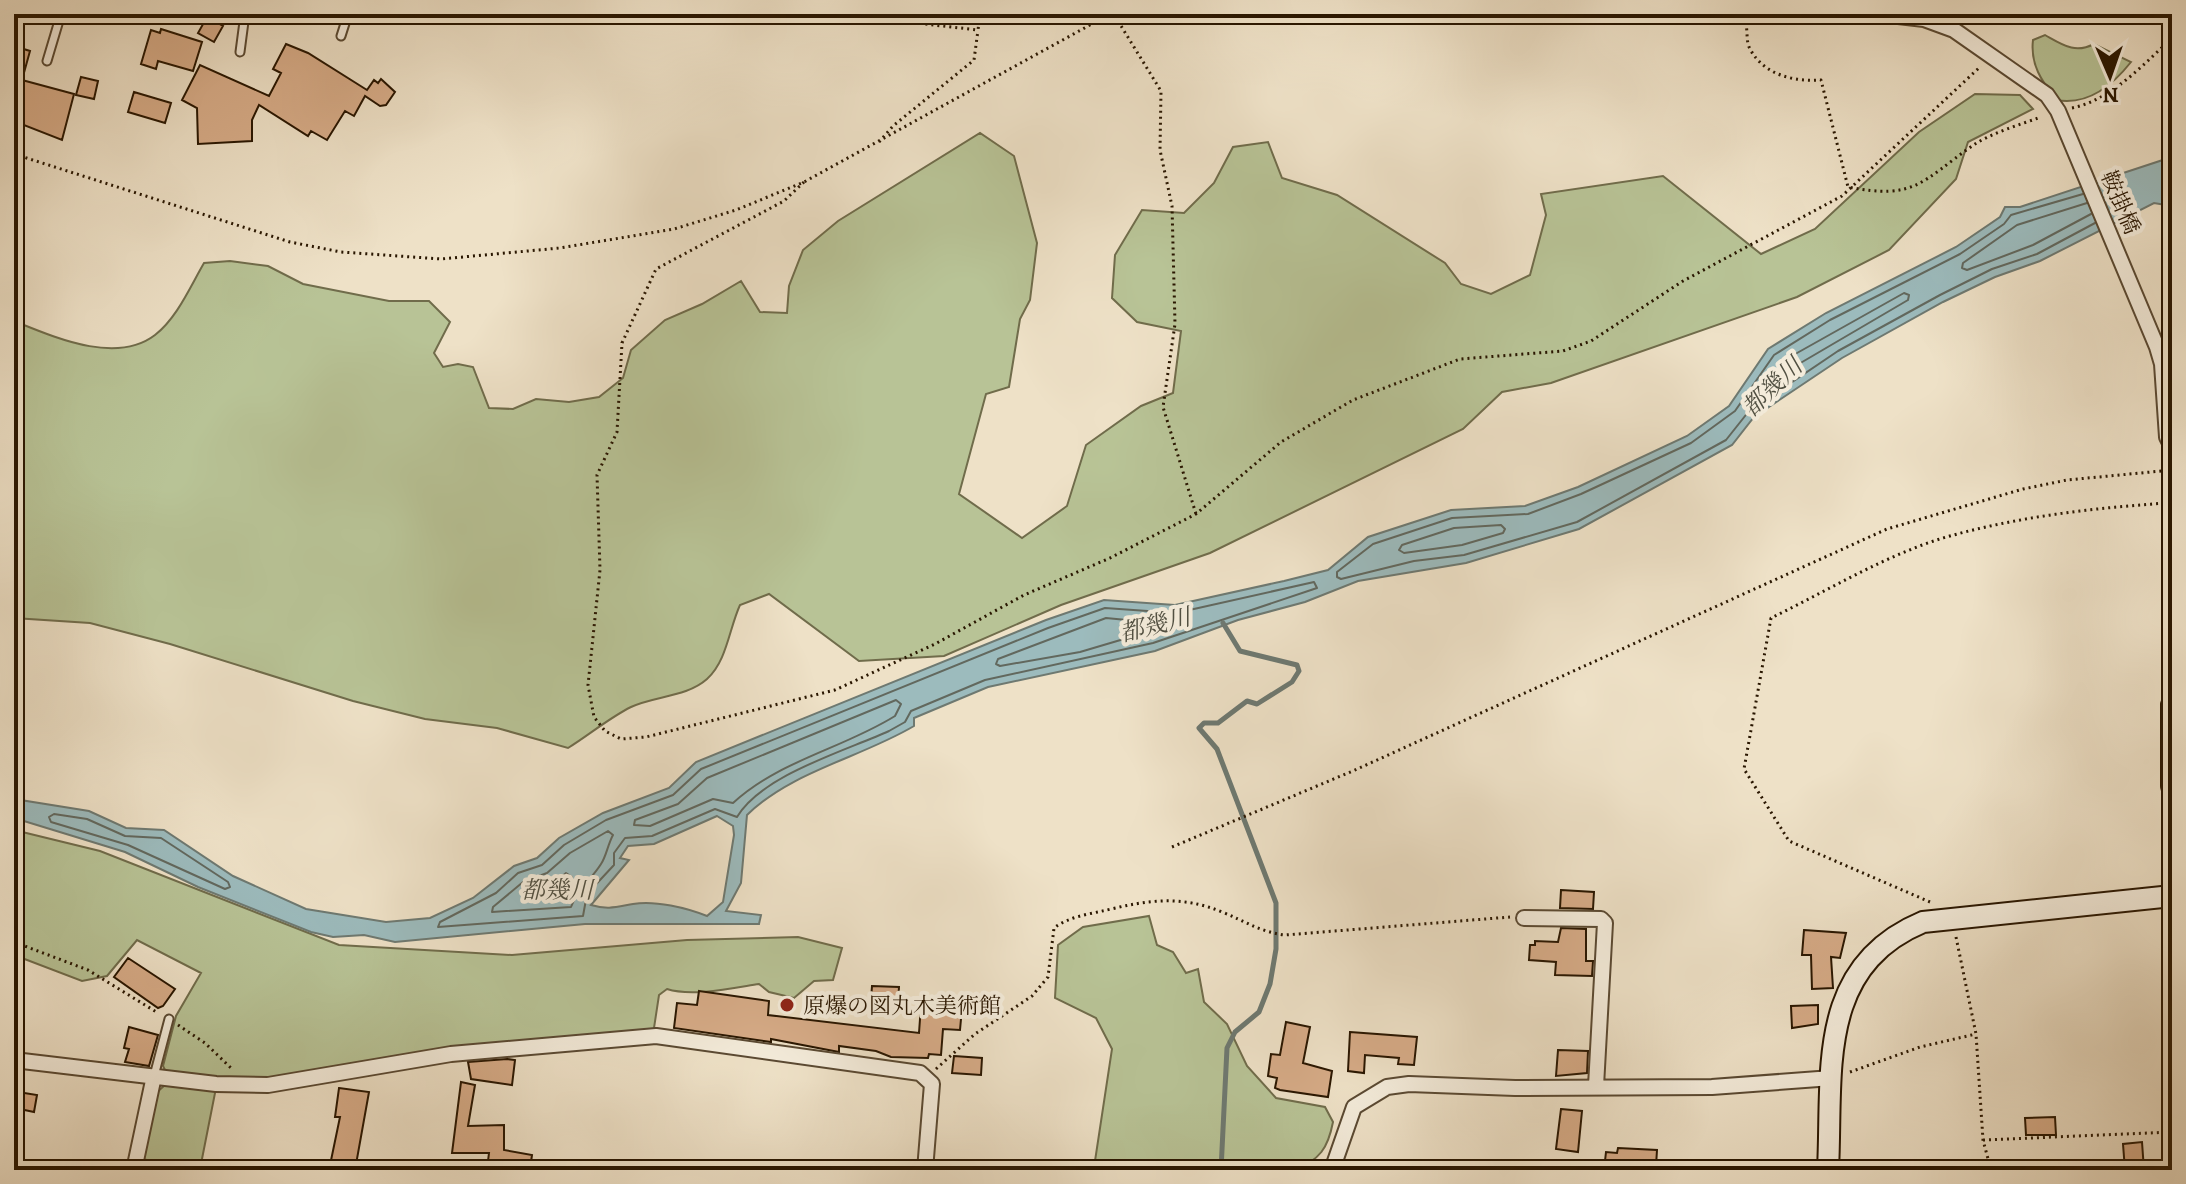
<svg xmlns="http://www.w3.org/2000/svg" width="2186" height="1184" viewBox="0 0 2186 1184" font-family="Alegreya,'Noto Serif JP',serif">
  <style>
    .green { fill: #b8c396; stroke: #706c4b; stroke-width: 2 }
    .water { fill: #9cbbbd; stroke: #6e7971; stroke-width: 2; fill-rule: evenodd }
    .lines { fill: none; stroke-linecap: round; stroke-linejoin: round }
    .shore { stroke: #62685e; stroke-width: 2 }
    .stream { stroke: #6e7971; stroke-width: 5 }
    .building { fill: #d6ab87; stroke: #291600; stroke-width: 2 }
    .lane-casing { stroke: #5a4932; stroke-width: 11 }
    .street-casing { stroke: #5a4932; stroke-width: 18 }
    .secondary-casing { stroke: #291600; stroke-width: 24 }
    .path { stroke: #291600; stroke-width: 3; stroke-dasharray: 2 4; stroke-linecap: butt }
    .lane { stroke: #f4ecdb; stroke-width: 7 }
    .street { stroke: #f4ecdb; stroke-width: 14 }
    .secondary { stroke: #f4ecdb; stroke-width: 20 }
    .poi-dot { fill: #8f2418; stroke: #f4ecdb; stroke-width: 3 }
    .labels { text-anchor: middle; stroke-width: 8; stroke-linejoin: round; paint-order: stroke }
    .street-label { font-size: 22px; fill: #291600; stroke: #f4ecdb }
    .poi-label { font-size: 22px; fill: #291600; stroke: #f4ecdb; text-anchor: start }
    .water-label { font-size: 24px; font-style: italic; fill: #515042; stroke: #f4ecdb }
  </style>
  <rect width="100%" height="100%" fill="#eee1c7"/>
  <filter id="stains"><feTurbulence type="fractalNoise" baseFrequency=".0025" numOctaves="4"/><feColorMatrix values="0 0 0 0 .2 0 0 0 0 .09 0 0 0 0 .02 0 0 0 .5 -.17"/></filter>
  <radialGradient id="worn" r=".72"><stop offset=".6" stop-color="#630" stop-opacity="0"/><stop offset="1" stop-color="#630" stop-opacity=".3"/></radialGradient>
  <path class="green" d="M 2045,35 C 2063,45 2075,54 2094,44 L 2131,62 C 2112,86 2087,106 2056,100 C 2042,81 2030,65 2033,40 Z
    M 1975,94 L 2020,95 L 2033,109 L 1968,142 L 1956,179 L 1889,250 L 1797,297 L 1551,383 L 1502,392 L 1463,429 L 1210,553 L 1061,605 L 944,656 L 859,661 L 769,594 L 740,605 C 729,629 727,661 707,679 C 687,697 654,696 631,707 C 609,718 589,735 568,748 L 497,728 L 425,719 L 353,701 L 170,644 L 90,623 L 14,618 L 14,321 C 54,337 116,365 155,335 C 177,318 190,287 204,263 L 230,261 L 268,266 L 303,284 L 389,301 L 429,301 L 450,322 L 434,353 L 443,367 L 458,364 L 473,367 L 489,408 L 513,409 L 536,399 L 569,402 L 599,397 L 623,378 L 631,350 L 665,320 L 702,304 L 741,281 L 760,312 L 787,313 L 789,286 L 803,250 L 838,221 L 980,133 L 1014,156 L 1037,243 L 1030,300 L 1020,319 L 1009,387 L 986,394 L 959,494 L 1022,538 L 1067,506 L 1086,445 L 1141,406 L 1173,393 L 1181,331 L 1137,322 L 1112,298 L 1115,255 L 1142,210 L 1184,213 L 1214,183 L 1233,147 L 1268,142 L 1282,178 L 1337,195 L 1445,263 L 1461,284 L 1491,294 L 1530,275 L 1546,215 L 1541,194 L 1663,176 L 1761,254 L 1815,229 L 1919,132 Z
    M 14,830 L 100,851 L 339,945 L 512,955 L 687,940 L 798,937 L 842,948 L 833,980 L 814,981 L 794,998 L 769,992 L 759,984 C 733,988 692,997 667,989 L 659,995 L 654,1028 L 641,1038 L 462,1056 L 297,1087 L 167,1074 L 163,1066 L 176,1016 L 201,973 L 137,940 L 107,976 L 82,981 L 14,955 Z
    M 1149,916 L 1157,945 L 1173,952 L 1186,973 L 1198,969 L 1204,1002 L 1227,1024 L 1247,1066 L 1276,1098 L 1325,1107 L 1333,1122 C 1328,1148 1320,1160 1294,1170 L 1086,1170 L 1095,1161 L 1112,1049 L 1096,1018 L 1055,998 L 1058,945 L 1083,927 Z
    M 165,1085 L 216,1088 L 200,1169 L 141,1159 L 155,1094 Z"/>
  <path class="water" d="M 2172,157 L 2172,206 L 2154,203 L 2040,261 L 1995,277 L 1943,302 L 1842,358 L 1754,417 L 1732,445 L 1579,529 L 1466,563 L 1358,581 L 1305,602 L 1238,620 L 1155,651 L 988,687 L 914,718 L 914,726 C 860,758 792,771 747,815 L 741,883 L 726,911 L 761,915 L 759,924 L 585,924 L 395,942 L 364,935 L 333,937 L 311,932 L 198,887 L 125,852 L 14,818 L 14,799 L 89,811 L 126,828 L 164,830 L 233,876 L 306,909 L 386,922 L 430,918 L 473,898 L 514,866 L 537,858 L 559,838 L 603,813 L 669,788 L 696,762 L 1046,620 L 1104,600 L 1175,605 L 1284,581 L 1328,570 L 1368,537 L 1451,510 L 1525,506 L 1578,487 L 1687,436 L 1729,406 L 1768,349 L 1826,313 L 1956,247 L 2000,217 L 2005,207 L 2020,207 ZM 717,816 L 733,826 L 734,835 L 723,902 L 707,916 C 687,908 655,900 633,904 C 616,907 608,910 591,905 L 629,860 L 620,858 L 628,846 L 654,844 Z"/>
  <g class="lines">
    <path class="shore" d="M 2083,194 L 2011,215 L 2004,224 L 1960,254 L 1830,320 L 1774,355 L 1735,411 L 1691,443 L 1581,494 L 1528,514 L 1452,518 L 1373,544 L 1337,572 L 1337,577 L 1341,579 L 1414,561 L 1464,555 L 1577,522 L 1726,440 L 1749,411 L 1838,351 L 1940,295 L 1992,269 L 2037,254 L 2095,223
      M 2087,203 L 2017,225 L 1963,263 L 1962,268 L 1967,270 L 2033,245 L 2091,214
      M 1904,293 L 1909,295 L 1908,300 L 1780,375 L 1775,374 L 1781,362 Z
      M 1501,525 L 1505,529 L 1503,533 L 1462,545 L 1404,553 L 1399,550 L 1402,545 L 1454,528 Z
      M 1314,582 L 1317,588 L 1153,643 L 985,680 L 911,711 L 905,722 L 889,731 C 845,751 762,775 737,817 L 715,809 L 652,836 L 625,838 L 614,853 L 614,865 L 587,894 L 583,916 L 438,927 L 440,922 L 496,893 L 518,873 L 542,865 L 564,845 L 606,820 L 673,795 L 701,769 L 1048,628 L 1105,608 L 1176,613 Z
      M 1106,618 L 1158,623 L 1161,628 L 1080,652 L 1000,666 L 996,664 L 998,659 Z
      M 896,700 L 901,704 L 895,716 C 842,749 780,760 733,803 L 713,799 L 650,826 L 634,825 L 635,820 L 678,804 L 707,778 Z
      M 54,814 L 87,819 L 125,836 L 161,838 L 228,882 L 230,887 L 225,889 L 128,845 L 51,822 L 49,817 Z
      M 608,831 L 613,835 C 608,844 606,857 601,864 C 591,880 578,888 571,907 L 492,912 L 493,907 L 523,882 L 547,873 L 570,853 Z
      M 566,873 L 572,877 L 562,895 L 534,897 L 535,891 L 551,885 Z"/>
    <path class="stream" d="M 1221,1170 L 1227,1048 L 1235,1032 L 1259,1012 L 1270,984 L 1276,949 L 1276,903 L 1217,749 L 1199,728 L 1204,723 L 1218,723 L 1247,701 L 1257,704 L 1292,682 L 1299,671 L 1297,665 L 1240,651 L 1223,623"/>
  </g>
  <path class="building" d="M 207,17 L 223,26 L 214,42 L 198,33 Z
    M 161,29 L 202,42 L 193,71 L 158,61 L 156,69 L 141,64 L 151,30 L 160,33 Z
    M 286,44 L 308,53 L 367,90 L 374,80 L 378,83 L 381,79 L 395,92 L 386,105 L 380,106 L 365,96 L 354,116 L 345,111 L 327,140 L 311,131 L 308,136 L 259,105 L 252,120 L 252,141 L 198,144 L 197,108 L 182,100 L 200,65 L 269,96 L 281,73 L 273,69 Z
    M 14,46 L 30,51 L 22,80 L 74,94 L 62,140 L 16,122 L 20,112 L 14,110 Z
    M 81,77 L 98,81 L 94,99 L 76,95 Z
    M 134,92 L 171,103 L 165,123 L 128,112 Z
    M 1561,890 L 1594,892 L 1593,909 L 1560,908 Z
    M 1561,928 L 1586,929 L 1586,961 L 1593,961 L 1592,976 L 1555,975 L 1556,962 L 1529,960 L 1530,945 L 1535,945 L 1535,941 L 1558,942 Z
    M 1804,930 L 1846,933 L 1840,958 L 1831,957 L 1833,988 L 1812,989 L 1811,955 L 1802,955 Z
    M 128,958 L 175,989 L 163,1006 L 158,1008 L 114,977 Z
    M 872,986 L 899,987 L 898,1003 L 871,1000 Z
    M 699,991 L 769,1001 L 768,1015 L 919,1033 L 921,1005 L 962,1008 L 960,1030 L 943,1029 L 941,1055 L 929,1054 L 928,1058 L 891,1057 L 876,1051 L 839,1046 L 839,1052 L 771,1039 L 771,1042 L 674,1028 L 677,1003 L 697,1005 Z
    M 1818,1005 L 1818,1024 L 1792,1028 L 1791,1006 Z
    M 1286,1022 L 1310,1027 L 1303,1063 L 1332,1071 L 1328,1097 L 1280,1090 L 1275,1088 L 1277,1078 L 1268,1076 L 1271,1054 L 1280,1055 Z
    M 129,1027 L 158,1035 L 149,1066 L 125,1062 L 129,1049 L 124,1048 Z
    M 1350,1032 L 1417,1037 L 1414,1065 L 1398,1064 L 1399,1058 L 1365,1055 L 1364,1073 L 1348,1071 Z
    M 1558,1050 L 1588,1051 L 1587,1073 L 1556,1076 Z
    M 954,1056 L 982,1058 L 981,1075 L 952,1073 Z
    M 507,1059 L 515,1060 L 512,1085 L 471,1079 L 468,1062 Z
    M 461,1082 L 475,1085 L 468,1126 L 504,1125 L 504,1150 L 532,1155 L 531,1162 L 488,1161 L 489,1153 L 452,1153 Z
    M 339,1088 L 369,1092 L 355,1170 L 329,1170 L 340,1117 L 335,1117 Z
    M 18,1092 L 37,1095 L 34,1112 L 15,1108 Z
    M 1561,1109 L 1582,1111 L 1578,1152 L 1556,1149 Z
    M 2055,1117 L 2056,1135 L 2026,1135 L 2025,1118 Z
    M 2142,1142 L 2144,1170 L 2125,1170 L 2123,1144 Z
    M 1618,1148 L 1657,1150 L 1656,1166 L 1649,1165 L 1648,1170 L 1604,1170 L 1606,1152 L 1617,1153 Z"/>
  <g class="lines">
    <defs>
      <path id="lane" d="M 341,36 L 348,14
        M 240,52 L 245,14
        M 47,61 L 61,14
        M 154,1076 L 169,1019"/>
      <path id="street" d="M 1881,14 L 1924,19 L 1954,30 L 2047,95 L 2058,111 L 2157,347 L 2162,364 L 2167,437 L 2172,447
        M 1524,918 L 1601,919 L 1605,923 L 1596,1086
        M 14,1060 L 216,1084 L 268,1085 L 451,1054 L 656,1036 L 920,1073 L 932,1084 L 925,1170
        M 134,1170 L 154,1076
        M 1332,1170 L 1354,1107 L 1387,1087 L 1409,1084 L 1515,1088 L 1712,1087 L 1832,1078"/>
      <path id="secondary" d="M 2172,705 L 2172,786
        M 1828,1170 C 1833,1073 1815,967 1923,922 L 2172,896"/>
    </defs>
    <use href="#lane" class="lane-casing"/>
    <use href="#street" class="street-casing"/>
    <use href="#secondary" class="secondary-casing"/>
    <path class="path" d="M 836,14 L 978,30 L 980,14
      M 1694,14 L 1744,19 C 1749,28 1745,40 1750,49 C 1764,75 1794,82 1821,80 L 1848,187 C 1915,200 1921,182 1972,146 C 1991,133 2019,125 2041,117
      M 1118,21 L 1161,91 L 1160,150 L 1172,206 L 1175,324 L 1163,407 L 1196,514
      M 2072,108 C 2111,100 2143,65 2172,38
      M 879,142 L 893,126 L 974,60 L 978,30
      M 14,154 L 290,242 L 341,252 L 441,259 L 560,248 L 674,229 L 736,210 L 804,182 L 1110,14
      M 804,182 L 784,201 L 656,269 L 622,343 L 617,432 L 597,475 L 600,570 L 588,685 L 594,717 L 605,731 L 621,739 L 646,737 L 835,690 L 935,644 L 1024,595 L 1110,558 L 1196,514 L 1281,442 L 1353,400 L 1460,359 L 1563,351 L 1591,341 L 1683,281 L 1842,196 L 1981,66
      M 2162,325 L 2172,318
      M 1172,847 L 1355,770 L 1887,529 L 2023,489 L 2067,480 L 2172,470
      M 1930,902 L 1789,841 L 1744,769 L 1771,618 C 1827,591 1884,556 1943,538 C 2015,517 2092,508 2167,503 L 2172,639
      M 1956,937 L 1976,1034 L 1983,1140 L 1991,1170
      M 14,942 L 88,970 L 158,1013
      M 178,1025 L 205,1043 L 231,1068
      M 936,1069 L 975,1034 L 1032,996 L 1048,977 L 1054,928 C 1068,917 1089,914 1107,910 C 1148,900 1181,895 1222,912 C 1245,921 1260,932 1285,935 L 1510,917
      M 1850,1072 L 1920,1047 L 1976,1034
      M 1983,1140 L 2172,1132"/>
    <use href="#lane" class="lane"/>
    <use href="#street" class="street"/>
    <use href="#secondary" class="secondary"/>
  </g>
  <circle class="poi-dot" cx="787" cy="1005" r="8"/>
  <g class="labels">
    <g class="street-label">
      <text transform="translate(2121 202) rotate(67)" y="8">鞍掛橋</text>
    </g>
    <g class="poi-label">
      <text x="803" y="1013">原爆の図丸木美術館</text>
    </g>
    <g class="water-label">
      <text transform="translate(1772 387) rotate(-44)" y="8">都幾川</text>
      <text transform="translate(1155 625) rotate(-14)" y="8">都幾川</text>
      <text x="557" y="898">都幾川</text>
    </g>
  </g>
  <rect width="2186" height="1184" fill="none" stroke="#eee1c7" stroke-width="48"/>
  <rect x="16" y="16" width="2154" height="1152" fill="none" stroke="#291600" stroke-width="4"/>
  <rect x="24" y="24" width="2138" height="1136" fill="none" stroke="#291600" stroke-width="2"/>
  <g transform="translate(2110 76) rotate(178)" stroke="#f4ecdb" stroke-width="6" paint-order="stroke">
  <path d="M0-6L14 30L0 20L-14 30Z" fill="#291600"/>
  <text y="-12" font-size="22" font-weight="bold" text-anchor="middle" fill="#291600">N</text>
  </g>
  <rect width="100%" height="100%" filter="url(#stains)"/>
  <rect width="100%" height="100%" fill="url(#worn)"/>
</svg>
